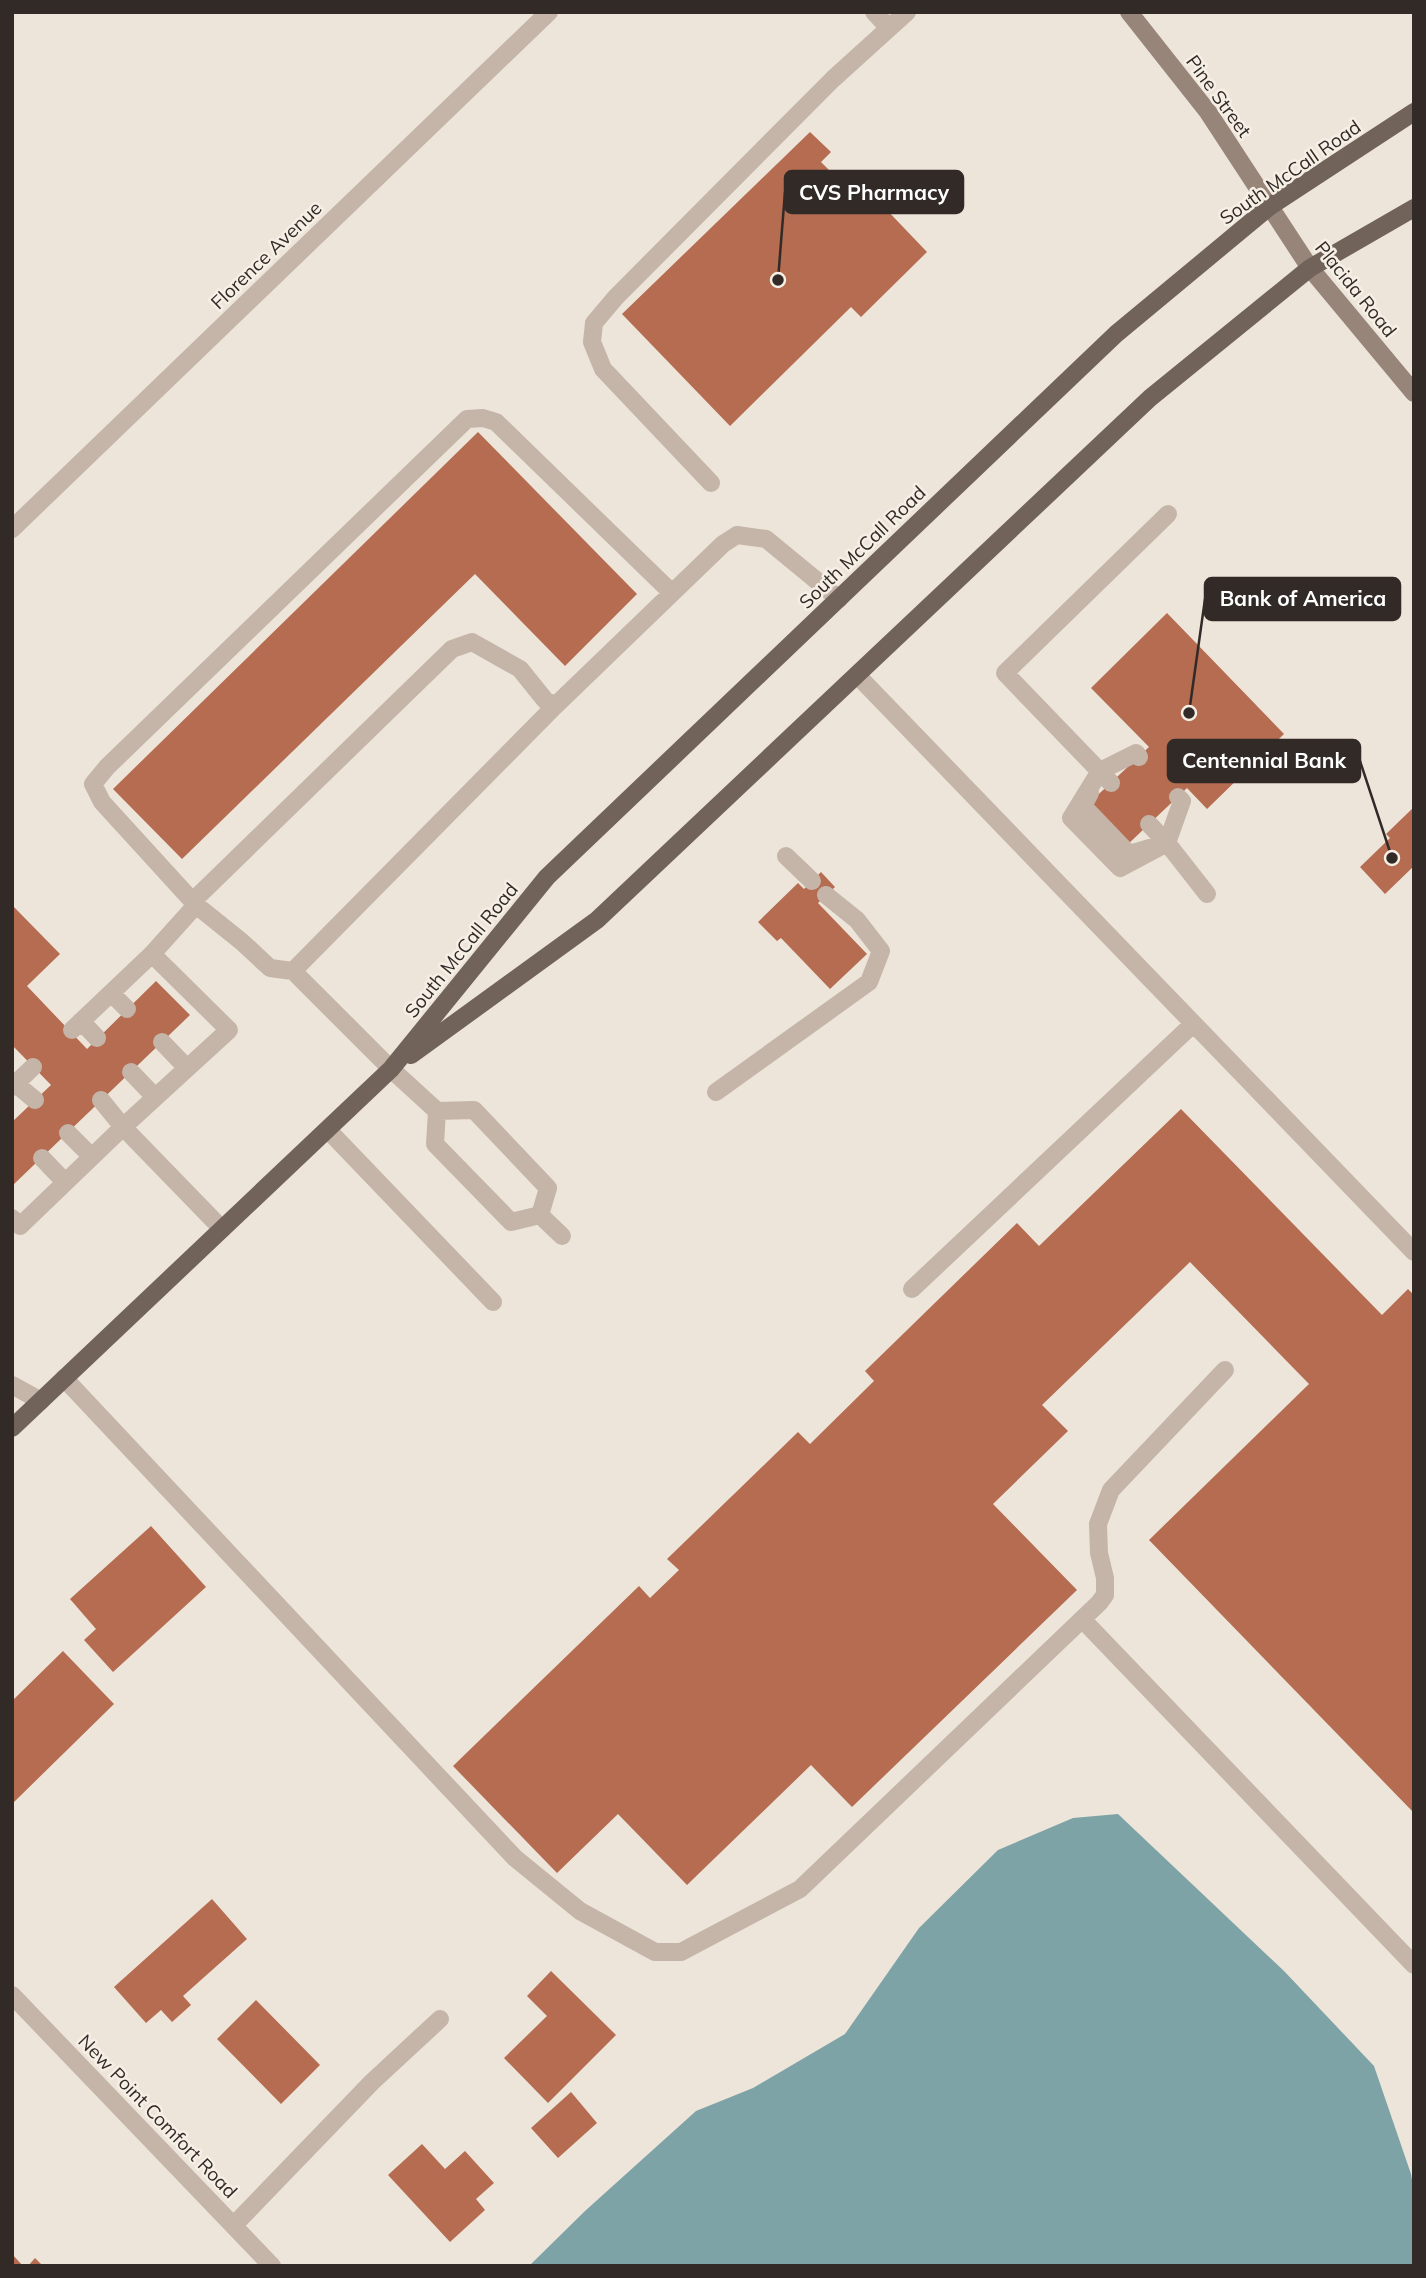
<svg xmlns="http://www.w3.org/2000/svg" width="1426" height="2278" viewBox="0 0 1426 2278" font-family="Mulish,sans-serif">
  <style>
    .water { fill: #7da3a6 }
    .building { fill: #b56c50 }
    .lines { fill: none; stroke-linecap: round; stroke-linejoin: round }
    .lane { stroke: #c4b5a8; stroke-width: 18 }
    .street { stroke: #c4b5a8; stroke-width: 18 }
    .secondary { stroke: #978579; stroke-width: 18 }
    .primary { stroke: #71635a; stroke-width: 18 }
    .labels { text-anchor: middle; stroke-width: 5; stroke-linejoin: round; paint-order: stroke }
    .street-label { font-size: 19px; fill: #312a27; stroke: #f6efe5 }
    .leader { fill: none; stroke: #312a27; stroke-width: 2.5 }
    .callout-dot { fill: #312a27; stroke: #f6efe5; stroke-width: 2.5 }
    .callout { fill: #312a27; stroke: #312a27; stroke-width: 2.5 }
    .callout-label { font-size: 21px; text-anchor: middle; font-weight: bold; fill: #fff }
  </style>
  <rect width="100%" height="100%" fill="#ede5da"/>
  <path class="water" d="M 1118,1814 L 1284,1971 L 1374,2066 L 1411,2174 L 1414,2191 L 1414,2266 L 529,2266 L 585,2211 L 696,2111 L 753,2088 L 845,2034 L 919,1928 L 998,1850 L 1073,1818 Z"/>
  <path class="building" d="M 810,132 L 831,152 L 821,162 L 851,192 L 861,183 L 927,252 L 861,317 L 851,307 L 730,426 L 622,314 Z
    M 478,432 L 637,594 L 565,666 L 475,574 L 182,859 L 113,789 Z
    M 1167,613 L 1284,734 L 1207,809 L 1187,788 L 1125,847 L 1086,806 L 1149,747 L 1091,688 Z
    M 1414,807 L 1414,866 L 1385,894 L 1360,867 L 1390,838 L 1386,834 Z
    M 821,872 L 835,887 L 818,903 L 867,954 L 830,989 L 781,938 L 777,941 L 758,922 L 798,883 L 804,889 Z
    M 12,905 L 60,954 L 27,986 L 87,1049 L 156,981 L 190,1015 L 12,1186 L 12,1122 L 51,1085 L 12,1045 Z
    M 1181,1109 L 1382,1315 L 1408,1289 L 1414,1295 L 1414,1813 L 1149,1540 L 1309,1384 L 1190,1262 L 1042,1405 L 1068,1431 L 993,1504 L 1077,1590 L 852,1807 L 811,1765 L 687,1885 L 618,1814 L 557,1873 L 453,1766 L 639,1586 L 650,1598 L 679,1570 L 667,1559 L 798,1432 L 810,1444 L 874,1381 L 865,1371 L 1017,1223 L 1039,1246 Z
    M 151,1526 L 206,1587 L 113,1672 L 84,1640 L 96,1629 L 70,1599 Z
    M 63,1651 L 114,1704 L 12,1804 L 12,1701 Z
    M 212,1899 L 247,1939 L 183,1996 L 191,2005 L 172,2022 L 161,2010 L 146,2023 L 114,1987 Z
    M 551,1971 L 616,2035 L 548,2103 L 504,2058 L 547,2016 L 527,1996 Z
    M 256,2000 L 320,2065 L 281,2104 L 217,2039 Z
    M 571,2092 L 597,2123 L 558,2158 L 531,2128 Z
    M 422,2144 L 445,2169 L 465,2151 L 494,2183 L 476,2199 L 485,2210 L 450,2242 L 388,2175 Z
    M 12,2254 L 23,2266 L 12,2266 Z
    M 35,2258 L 43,2266 L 28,2266 Z"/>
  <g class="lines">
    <path class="lane" d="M 874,12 L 889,28
      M 711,483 L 603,369 L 592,342 L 594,323 L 616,297 L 833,79 L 907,12
      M 857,675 L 1414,1252
      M 1139,757 L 1136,753 L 1100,771 L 1071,818 L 1120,868 L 1167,843 L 1182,801 L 1178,797
      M 1111,783 L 1005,673 L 1168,514
      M 1090,793 L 1083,806 L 1129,854 L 1149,848
      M 1149,824 L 1167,843 L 1207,894
      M 786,856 L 812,881
      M 152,954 L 196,905 L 102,802 L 93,784 L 107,767 L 467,419 L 483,418 L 496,422 L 672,593
      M 293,971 L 555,706 L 723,544 L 737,535 L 766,539 L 839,599
      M 111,993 L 127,1009
      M 81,1021 L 97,1038
      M 72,1030 L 152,954 L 229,1030 L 123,1127 L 101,1100
      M 162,1042 L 187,1068
      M 131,1072 L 155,1097
      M 16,1084 L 35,1100
      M 12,1087 L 33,1067
      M 716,1092 L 869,982 L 881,951 L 857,920 L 826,895
      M 437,1111 L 435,1144 L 511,1222 L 540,1215
      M 328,1130 L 493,1302
      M 68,1133 L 92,1157
      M 42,1158 L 65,1182
      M 540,1215 L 548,1188 L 474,1110 L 437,1111 L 391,1069 L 293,971 L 270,968 L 242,942 L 196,905 L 197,897 L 452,649 L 472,642 L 520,669 L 545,700 L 555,706
      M 540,1215 L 562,1236
      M 12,1218 L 20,1226 L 123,1127 L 222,1229
      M 912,1289 L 1193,1024
      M 64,1378 L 515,1858 L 580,1911 L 655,1952 L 681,1952 L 800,1889 L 1099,1603 L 1105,1595 L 1105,1578 L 1099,1553 L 1098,1524 L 1111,1490 L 1225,1370
      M 12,1385 L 41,1401
      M 1082,1619 L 1414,1965
      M 234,2225 L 372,2082 L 440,2019"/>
    <path class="street" d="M 12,529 L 549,12
      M 12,1995 L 272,2266"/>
    <path class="secondary" d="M 1129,12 L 1208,112 L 1310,268 L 1414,393"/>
    <path class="primary" d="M 411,1055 L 597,920 L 1150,398 L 1310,268 L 1414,208
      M 12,1428 L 391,1069 L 547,877 L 1116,334 L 1269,207 L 1414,112"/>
  </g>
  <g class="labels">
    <g class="street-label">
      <text transform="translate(1219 96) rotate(54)" y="7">Pine Street</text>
      <text transform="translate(1290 172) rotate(-35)" y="7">South McCall Road</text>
      <text transform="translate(266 255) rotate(-44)" y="7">Florence Avenue</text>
      <text transform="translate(1356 289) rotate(51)" y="7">Placida Road</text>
      <text transform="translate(862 547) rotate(-44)" y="7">South McCall Road</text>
      <text transform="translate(461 950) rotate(-51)" y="7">South McCall Road</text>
      <text transform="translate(158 2116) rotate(46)" y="7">New Point Comfort Road</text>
    </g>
  </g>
  <path class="leader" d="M778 280L785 192M1189 713L1205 599M1392 858L1360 761"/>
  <g class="callout-dot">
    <circle cx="778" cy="280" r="7"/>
    <circle cx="1189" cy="713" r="7"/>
    <circle cx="1392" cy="858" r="7"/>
  </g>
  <g class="callout">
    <rect x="785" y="171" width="178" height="42" rx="7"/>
    <rect x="1205" y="578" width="195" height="42" rx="7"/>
    <rect x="1168" y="740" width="192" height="42" rx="7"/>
  </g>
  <g class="callout-label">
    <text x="874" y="200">CVS Pharmacy</text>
    <text x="1303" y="606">Bank of America</text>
    <text x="1264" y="768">Centennial Bank</text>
  </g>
  <rect width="1426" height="2278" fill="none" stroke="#312a27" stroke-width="28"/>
</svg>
